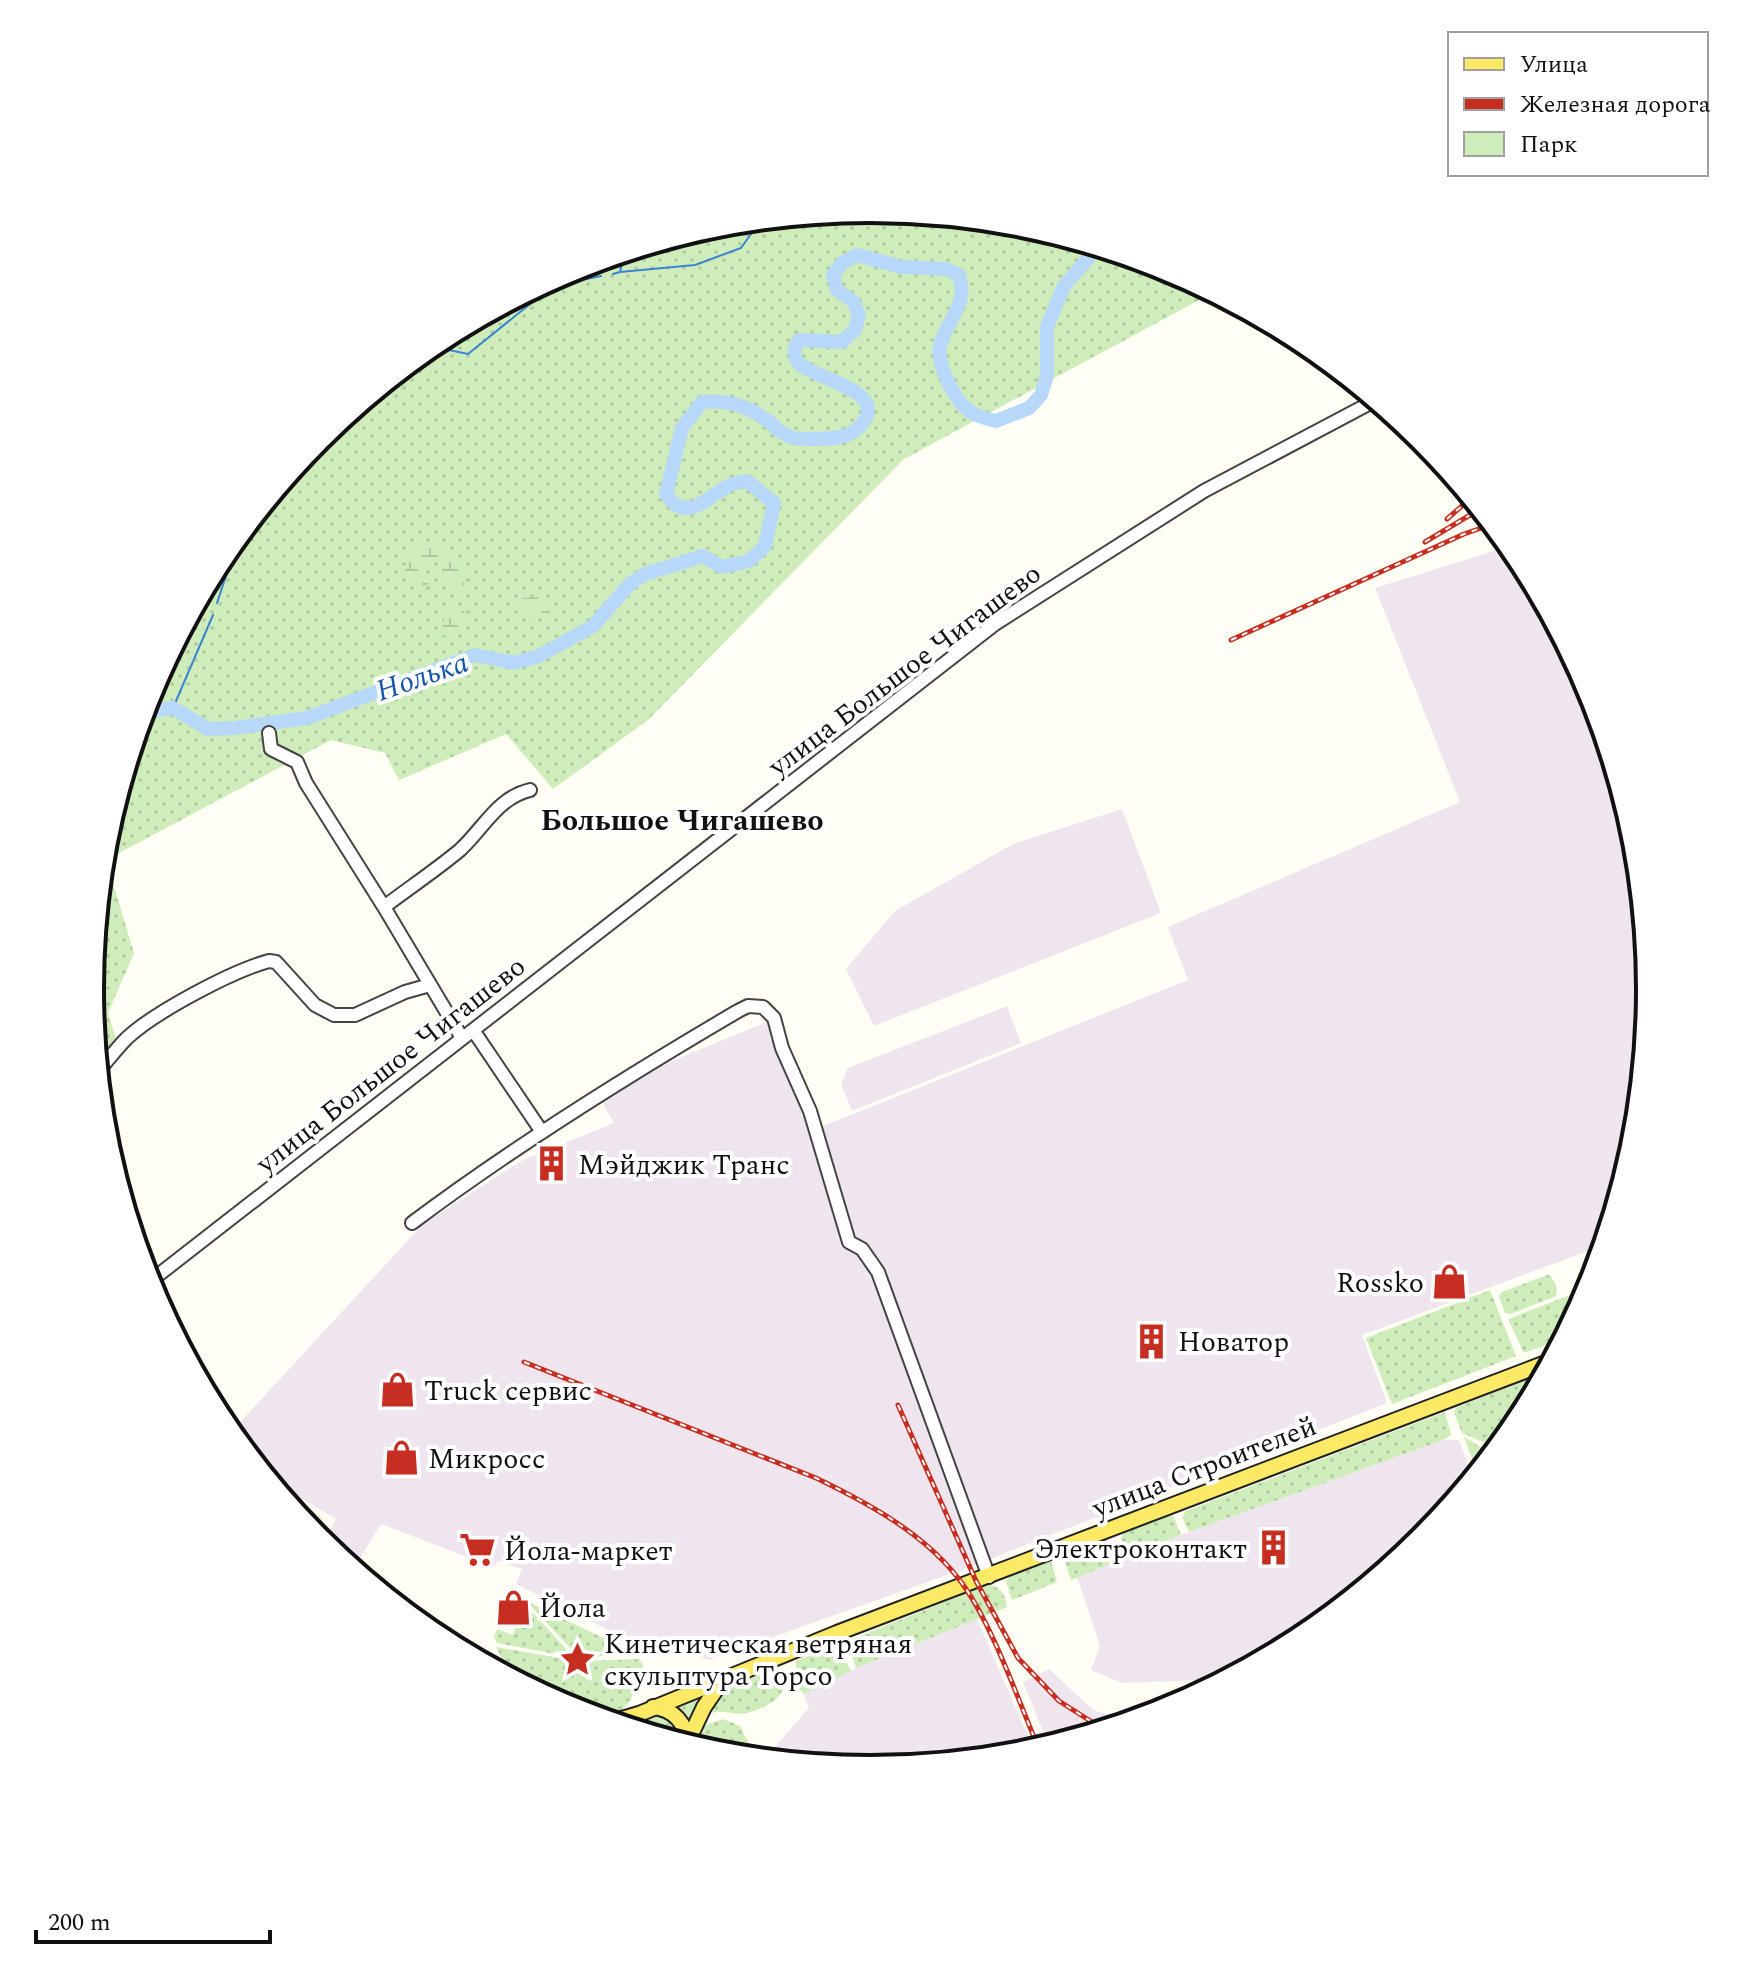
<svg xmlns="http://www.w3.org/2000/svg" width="1740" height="1978" viewBox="0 0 1740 1978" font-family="Spectral,serif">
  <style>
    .industrial { fill: #efe5ef }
    .green { fill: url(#green-dots) }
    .wetland { fill: url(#wetland-marsh) }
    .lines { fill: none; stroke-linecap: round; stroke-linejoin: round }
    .stream { stroke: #3b84d2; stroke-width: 2 }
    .river { stroke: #b7d8f8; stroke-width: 14 }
    .minor-casing { stroke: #444; stroke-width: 16 }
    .major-casing { stroke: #222; stroke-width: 18 }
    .minor { stroke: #fff; stroke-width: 12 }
    .major { stroke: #fcea67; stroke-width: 14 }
    .rail-casing { stroke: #c72e22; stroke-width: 5 }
    .rail { stroke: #fff; stroke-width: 2; stroke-dasharray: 6; stroke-linecap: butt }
    .labels { text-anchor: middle; stroke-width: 8; stroke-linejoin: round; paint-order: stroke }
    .street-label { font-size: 28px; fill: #111; stroke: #fff }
    .poi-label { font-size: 28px; fill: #111; stroke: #fff; text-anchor: start }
    .water-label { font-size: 30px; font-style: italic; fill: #1355a9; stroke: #fff }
    .neighbourhood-label { font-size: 30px; font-weight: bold; fill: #111; stroke: #fff }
    .rim { fill: none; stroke: #111; stroke-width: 4 }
  </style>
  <defs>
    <pattern id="green-dots" width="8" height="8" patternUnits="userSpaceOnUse" patternTransform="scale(2)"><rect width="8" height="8" fill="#cfecbb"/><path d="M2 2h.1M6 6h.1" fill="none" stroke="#b1c9a0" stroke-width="1.8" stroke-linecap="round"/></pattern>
    <pattern id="wetland-marsh" width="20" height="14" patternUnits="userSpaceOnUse" patternTransform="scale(2)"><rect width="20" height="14" fill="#cfecbb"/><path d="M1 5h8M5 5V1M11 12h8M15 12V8" fill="none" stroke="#b1c9a0"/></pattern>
  </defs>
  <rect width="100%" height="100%" fill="#fffef4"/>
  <path class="industrial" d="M 1510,546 L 1519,556 L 1591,691 L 1635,837 L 1650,989 L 1635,1142 L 1604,1245 L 1362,1335 L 1387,1403 L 967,1568 L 709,1660 L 697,1656 L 698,1651 L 694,1649 L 693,1652 L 670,1641 L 668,1644 L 663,1643 L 655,1653 L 516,1584 L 522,1569 L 498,1561 L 493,1567 L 381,1524 L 358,1561 L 325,1541 L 336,1519 L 268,1479 L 230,1433 L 423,1224 L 523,1160 L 614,1123 L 602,1102 L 667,1063 L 771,1020 L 813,1129 L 833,1122 L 1188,980 L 1168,927 L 1460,802 L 1375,588 Z
    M 1122,809 L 1161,913 L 874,1026 L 846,969 L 895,911 L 1013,844 Z
    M 1007,1006 L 1021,1043 L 852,1111 L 841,1084 L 848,1068 Z
    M 1443,1440 L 1459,1440 L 1473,1478 L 1421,1541 L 1303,1638 L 1202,1692 L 1201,1680 L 1122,1683 L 1091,1670 L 1100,1646 L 1077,1577 L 1170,1539 Z
    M 977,1619 L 1034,1750 L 1022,1754 L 870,1769 L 764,1759 L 809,1708 L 804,1694 L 856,1668 Z
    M 1049,1669 L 1093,1710 L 1116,1717 L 1152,1715 L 1049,1746 L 1023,1682 Z"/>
  <path class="green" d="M 870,209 L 1023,224 L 1169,269 L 1214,292 L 904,459 L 648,720 L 553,789 L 506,734 L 399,780 L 385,753 L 331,740 L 106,860 L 134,953 L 108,1013 L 116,1039 L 97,1061 L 90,989 L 105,836 L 150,690 L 222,555 L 319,437 L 437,340 L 572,268 L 718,224 Z
    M 1547,1275 L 1551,1276 L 1557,1288 L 1556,1296 L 1511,1314 L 1505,1313 L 1499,1296 L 1502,1292 Z
    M 1591,1287 L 1564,1338 L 1524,1353 L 1508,1319 Z
    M 1490,1290 L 1516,1356 L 1392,1404 L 1366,1338 Z
    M 1535,1376 L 1542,1379 L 1518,1423 L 1497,1448 L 1462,1433 L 1454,1413 L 1456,1408 Z
    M 1445,1412 L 1451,1435 L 1443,1440 L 1189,1532 L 1182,1517 L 1186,1511 Z
    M 1464,1437 L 1492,1454 L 1485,1463 L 1475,1467 Z
    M 1172,1513 L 1181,1535 L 1131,1554 L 1127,1544 L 1122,1546 L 1121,1538 L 1124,1532 Z
    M 1106,1539 L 1115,1547 L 1119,1560 L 1071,1580 L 1065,1562 L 1070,1553 Z
    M 1050,1558 L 1057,1582 L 1012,1600 L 1006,1582 L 1010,1574 Z
    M 990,1584 C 1002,1590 1005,1594 1007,1607 L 856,1668 L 847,1641 Z
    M 526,1601 L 637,1654 L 589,1657 L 581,1648 L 571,1649 Z
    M 523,1602 L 568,1651 L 566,1656 L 497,1643 L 494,1637 L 497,1629 L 513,1635 Z
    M 837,1645 L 851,1671 L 804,1694 L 795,1685 L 796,1661 Z
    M 496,1647 L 565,1659 L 569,1668 L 576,1670 L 586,1667 L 589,1661 L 639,1659 L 643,1665 C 639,1677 633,1701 623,1709 C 599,1730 536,1696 517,1678 C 508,1670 501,1658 496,1647 Z
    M 775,1667 L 783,1670 C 793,1694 767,1708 747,1713 C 733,1716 722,1708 709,1714 L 723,1691 Z
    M 702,1696 L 690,1723 L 673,1708 Z
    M 656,1715 L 664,1716 L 677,1726 L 681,1743 L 635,1729 L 641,1722 Z
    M 723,1719 L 740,1726 L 749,1744 L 741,1755 L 742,1756 L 717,1754 L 698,1748 L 704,1726 Z"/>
  <path class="wetland" d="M 423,541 L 440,545 L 466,577 L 463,594 L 447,582 L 439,562 L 430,557 L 422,565 L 428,584 L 422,591 L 411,580 L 404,568 L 412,552 Z
    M 542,597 L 549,610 L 533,620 L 516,612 L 521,598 Z
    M 448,603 L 456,603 L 466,614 L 465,633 L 440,636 Z"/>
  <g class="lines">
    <path class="stream" d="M 620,272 L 695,265 L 741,248 L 761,220
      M 613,274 L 620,272 L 625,252
      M 430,346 L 468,354 L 535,300 L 567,283 L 601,276
      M 217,603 L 241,531
      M 173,708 L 213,615"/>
    <path class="river" d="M 803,439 C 822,439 848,441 861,425 C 892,390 811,379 798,362 C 792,354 794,348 799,340 L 842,342 L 855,330 L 859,315 L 853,301 L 837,290 L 833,275 L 842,263 L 857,255 L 901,267 L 946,269 L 959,275 C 969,306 947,318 940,346 C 936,365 956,403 972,413 C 979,417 988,419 996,421 L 1029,408 L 1041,395 L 1047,375 L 1047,327 L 1064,286 L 1091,255 L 1091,245
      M 143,712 L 173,708 L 208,729 L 235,728 L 307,718 L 475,655 L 514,663 L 539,656 L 593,626 L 630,584 L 645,574 L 703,556 L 722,567 L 749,561 L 765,546 L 774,503 L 747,481 C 741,482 733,483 728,486 C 707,497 686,525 666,494 L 682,428 L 702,402 C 728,400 747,405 768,421 C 780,431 784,437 800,439"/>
    <defs>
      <path id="minor" d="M 269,733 L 271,749 L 297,762 L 306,783 L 384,907 L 462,1038
        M 384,907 C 409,888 436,870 460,850 C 484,828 497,798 530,790
        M 473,1030 L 542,1132
        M 98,1071 C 108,1060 117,1048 127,1038 C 155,1012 232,971 269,961 L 276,962 L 315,1005 L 334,1015 L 355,1015 L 405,992 L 430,985
        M 412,1223 C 516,1145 627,1076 738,1011 L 748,1006 L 763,1007 L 774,1018 L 782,1048 L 810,1111 L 849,1242 L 862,1249 L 878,1272 L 989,1577
        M 148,1283 L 995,624 L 1204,491 L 1376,400"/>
      <path id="major" d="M 426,1629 L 456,1648
        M 653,1707 C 674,1709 686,1723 687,1743
        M 612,1722 L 639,1714 L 837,1633 L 1551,1361
        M 687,1743 L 704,1707 L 724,1678"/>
    </defs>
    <use href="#minor" class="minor-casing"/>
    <use href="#major" class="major-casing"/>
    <use href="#minor" class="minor"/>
    <use href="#major" class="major"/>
    <defs>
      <path id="rail" d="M 1447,519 L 1471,498
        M 1425,542 L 1480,509
        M 1231,640 L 1464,534 L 1493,524
        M 524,1362 L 816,1478 C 870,1504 929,1536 964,1586 C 994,1629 1018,1700 1039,1749
        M 898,1405 L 976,1581 L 1018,1658 L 1059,1701 L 1103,1729"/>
    </defs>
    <use href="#rail" class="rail-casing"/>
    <use href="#rail" class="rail"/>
  </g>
  <defs>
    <symbol id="building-bare" viewBox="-9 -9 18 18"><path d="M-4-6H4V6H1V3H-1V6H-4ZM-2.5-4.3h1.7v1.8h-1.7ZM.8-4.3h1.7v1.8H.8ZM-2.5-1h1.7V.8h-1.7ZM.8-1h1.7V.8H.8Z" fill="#c72e22" stroke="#fff" stroke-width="2.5" paint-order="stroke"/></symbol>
    <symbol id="shop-bare" viewBox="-9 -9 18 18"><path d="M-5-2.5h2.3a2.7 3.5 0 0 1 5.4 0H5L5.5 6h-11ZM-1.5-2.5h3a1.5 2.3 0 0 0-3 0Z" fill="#c72e22" stroke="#fff" stroke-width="2.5" paint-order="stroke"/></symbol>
    <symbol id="supermarket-bare" viewBox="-9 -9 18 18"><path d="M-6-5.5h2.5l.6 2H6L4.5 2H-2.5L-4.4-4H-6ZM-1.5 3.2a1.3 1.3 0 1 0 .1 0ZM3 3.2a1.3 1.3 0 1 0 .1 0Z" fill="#c72e22" stroke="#fff" stroke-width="2.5" paint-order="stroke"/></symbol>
    <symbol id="sight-bare" viewBox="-9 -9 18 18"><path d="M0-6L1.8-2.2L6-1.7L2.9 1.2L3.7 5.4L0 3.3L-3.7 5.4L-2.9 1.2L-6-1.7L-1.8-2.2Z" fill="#c72e22" stroke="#fff" stroke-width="2.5" paint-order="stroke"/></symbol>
  </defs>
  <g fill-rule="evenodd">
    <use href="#building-bare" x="526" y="1138" width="51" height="51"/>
    <use href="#shop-bare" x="1424" y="1256" width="51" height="51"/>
    <use href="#building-bare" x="1126" y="1316" width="51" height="51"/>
    <use href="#shop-bare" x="372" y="1364" width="51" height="51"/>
    <use href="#shop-bare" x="376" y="1432" width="51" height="51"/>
    <use href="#building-bare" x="1248" y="1522" width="51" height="51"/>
    <use href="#supermarket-bare" x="452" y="1524" width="51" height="51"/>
    <use href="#shop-bare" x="488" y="1582" width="51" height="51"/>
    <use href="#sight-bare" x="552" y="1634" width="51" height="51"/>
  </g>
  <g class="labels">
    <g class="street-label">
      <text transform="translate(904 669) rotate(-37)" y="10">улица Большое Чигашево</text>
      <text transform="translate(390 1064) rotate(-38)" y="10">улица Большое Чигашево</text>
      <text transform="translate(1204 1466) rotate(-21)" y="10">улица Строителей</text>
    </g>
    <g class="poi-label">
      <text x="578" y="1174">Мэйджик Транс</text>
      <text x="1424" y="1292" text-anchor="end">Rossko</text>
      <text x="1178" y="1351">Новатор</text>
      <text x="424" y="1400">Truck сервис</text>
      <text x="428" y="1468">Микросс</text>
      <text x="1247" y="1558" text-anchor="end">Электроконтакт</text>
      <text x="504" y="1560">Йола-маркет</text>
      <text x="539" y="1617">Йола</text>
      <text x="604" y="1653">Кинетическая ветряная<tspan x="604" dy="32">скульптура Торсо</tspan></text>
    </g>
    <g class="water-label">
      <text transform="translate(422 676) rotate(-19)" y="10">Нолька</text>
    </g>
    <g class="neighbourhood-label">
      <text x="682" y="830">Большое Чигашево</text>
    </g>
  </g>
  <path d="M0 0H1740V1978H0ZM104 989a766 766 0 1 1 1532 0a766 766 0 1 1-1532 0Z" fill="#fff" fill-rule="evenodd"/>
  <path class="rim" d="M104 989a766 766 0 1 1 1532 0a766 766 0 1 1-1532 0Z"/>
  <rect x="1448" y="32" width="260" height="144" fill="#ffffff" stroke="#a0a0a0" stroke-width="2"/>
  <rect x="1464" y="58" width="40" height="12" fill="#fcea67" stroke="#a0a0a0" stroke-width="2"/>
  <text x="1520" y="72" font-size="24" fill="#111111">Улица</text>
  <rect x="1464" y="98" width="40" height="12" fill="#c72e22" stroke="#a0a0a0" stroke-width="2"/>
  <text x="1520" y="112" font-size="24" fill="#111111">Железная дорога</text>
  <rect x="1464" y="132" width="40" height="24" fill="#cfecbb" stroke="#a0a0a0" stroke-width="2"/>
  <text x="1520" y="152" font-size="24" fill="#111111">Парк</text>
  <path d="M36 1930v12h234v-12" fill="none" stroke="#111111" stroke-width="4"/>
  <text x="48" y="1930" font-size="24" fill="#111111" stroke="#ffffff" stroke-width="6" paint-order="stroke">200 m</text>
</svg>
